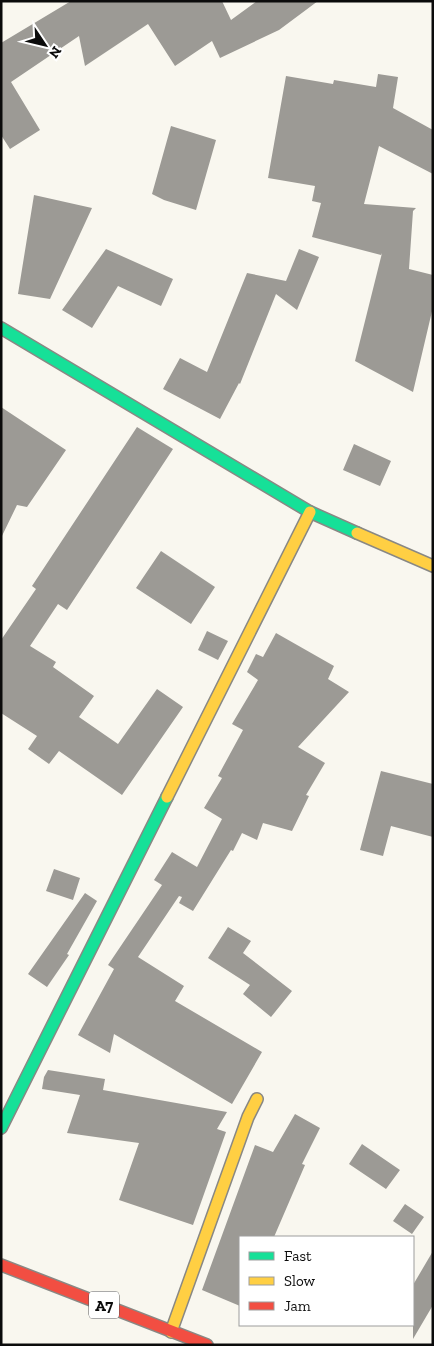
<svg xmlns="http://www.w3.org/2000/svg" width="434" height="1346" viewBox="0 0 434 1346" font-family="'Zilla Slab',serif">
  <style>
    .building { fill: #9c9a95 }
    .lines { fill: none; stroke-linecap: round; stroke-linejoin: round }
    .fast-casing { stroke: #898884; stroke-width: 14 }
    .slow-casing { stroke: #898884; stroke-width: 14 }
    .jam-casing { stroke: #898884; stroke-width: 14 }
    .fast { stroke: #16e098; stroke-width: 11 }
    .slow { stroke: #ffcf43; stroke-width: 11 }
    .jam { stroke: #f24e42; stroke-width: 11 }
    .labels { text-anchor: middle; stroke-width: 5; stroke-linejoin: round; paint-order: stroke }
    .shield { fill: #fff; stroke: #545454; stroke-width: 1 }
    .shield-label { font-size: 16px; font-weight: bold; fill: #0b0b0b }
  </style>
  <rect width="100%" height="100%" fill="#f9f7ef"/>
  <path class="building" d="M 71,1 L 222,1 L 231,20 L 257,1 L 318,1 L 279,30 L 220,58 L 212,41 L 175,66 L 148,24 L 85,66 L 79,36 L 11,82 L 40,130 L 10,149 L 1,135 L 1,43 Z
    M 378,74 L 398,77 L 393,108 L 433,130 L 433,174 L 379,146 L 364,204 L 416,208 L 413,211 L 409,269 L 433,275 L 433,307 L 413,392 L 355,361 L 382,253 L 381,255 L 312,237 L 321,203 L 312,201 L 315,186 L 268,178 L 286,76 L 333,84 L 334,80 L 376,87 Z
    M 171,126 L 216,140 L 196,210 L 164,200 L 152,194 Z
    M 34,195 L 92,208 L 50,299 L 18,294 Z
    M 106,249 L 173,279 L 161,306 L 118,286 L 92,328 L 62,310 Z
    M 299,249 L 319,257 L 297,310 L 276,294 L 240,384 L 239,383 L 220,419 L 163,389 L 180,358 L 207,372 L 247,273 L 286,281 Z
    M 1,407 L 66,450 L 27,507 L 17,505 L 1,538 Z
    M 137,427 L 173,449 L 67,610 L 58,604 L 30,646 L 56,662 L 53,667 L 94,696 L 79,717 L 118,744 L 157,689 L 183,707 L 122,795 L 59,751 L 49,764 L 28,749 L 37,736 L 1,713 L 1,640 L 36,589 L 32,586 Z
    M 354,444 L 391,461 L 380,486 L 343,470 Z
    M 161,551 L 215,587 L 191,624 L 136,588 Z
    M 207,631 L 228,641 L 218,660 L 198,650 Z
    M 276,633 L 334,666 L 328,679 L 349,692 L 298,747 L 325,763 L 306,795 L 309,796 L 292,831 L 263,823 L 257,840 L 242,833 L 233,851 L 231,850 L 193,911 L 179,903 L 182,897 L 179,896 L 138,957 L 184,986 L 175,1001 L 262,1052 L 232,1104 L 114,1034 L 110,1053 L 78,1035 L 114,969 L 108,965 L 162,885 L 154,880 L 172,852 L 197,867 L 222,819 L 204,808 L 222,778 L 218,776 L 243,730 L 232,724 L 258,680 L 247,672 L 256,654 L 263,657 Z
    M 381,771 L 433,784 L 433,837 L 391,826 L 383,856 L 360,850 Z
    M 54,869 L 80,878 L 73,900 L 46,891 Z
    M 85,893 L 97,901 L 67,954 L 69,955 L 47,987 L 28,974 Z
    M 228,927 L 251,941 L 243,953 L 292,991 L 271,1017 L 243,994 L 250,985 L 208,958 Z
    M 48,1070 L 105,1079 L 103,1090 L 227,1112 L 217,1129 L 226,1132 L 193,1225 L 119,1200 L 139,1143 L 67,1133 L 80,1095 L 42,1089 L 44,1077 Z
    M 295,1114 L 320,1128 L 302,1164 L 305,1165 L 274,1237 L 240,1237 L 240,1306 L 202,1290 L 255,1145 L 273,1152 Z
    M 362,1144 L 400,1170 L 386,1189 L 349,1164 Z
    M 405,1204 L 424,1217 L 412,1234 L 393,1221 Z
    M 433,1251 L 433,1305 L 413,1339 L 413,1285 Z"/>
  <g class="lines">
    <defs>
      <path id="fast" d="M 1,328 L 310,512 L 357,533
        M 1,1128 L 167,797"/>
      <path id="slow" d="M 357,533 L 433,566
        M 167,797 L 310,512
        M 171,1332 L 248,1117 L 257,1099"/>
      <path id="jam" d="M 1,1265 L 207,1345"/>
    </defs>
    <use href="#fast" class="fast-casing"/>
    <use href="#slow" class="slow-casing"/>
    <use href="#jam" class="jam-casing"/>
    <use href="#fast" class="fast"/>
    <use href="#slow" class="slow"/>
    <use href="#jam" class="jam"/>
  </g>
  <g class="labels">
    <rect class="shield" x="89" y="1291.5" width="30" height="27" rx="4"/>
    <g class="shield-label">
      <text x="104" y="1311">A7</text>
    </g>
  </g>
  <rect width="434" height="1346" fill="none" stroke="#0b0b0b" stroke-width="5"/>
  <rect x="239" y="1236" width="175" height="90" fill="#ffffff" stroke="#9d9d9d"/>
  <rect x="249" y="1252" width="25" height="8" fill="#16e098" stroke="#9d9d9d"/>
  <text x="284" y="1261" font-size="15" fill="#0b0b0b">Fast</text>
  <rect x="249" y="1277" width="25" height="8" fill="#ffcf43" stroke="#9d9d9d"/>
  <text x="284" y="1286" font-size="15" fill="#0b0b0b">Slow</text>
  <rect x="249" y="1302" width="25" height="8" fill="#f24e42" stroke="#9d9d9d"/>
  <text x="284" y="1311" font-size="15" fill="#0b0b0b">Jam</text>
  <g transform="translate(45 45) rotate(125)" stroke="#ffffff" stroke-width="4" paint-order="stroke">
  <path d="M0-4L9 19L0 12L-9 19Z" fill="#0b0b0b"/>
  <text y="-8" font-size="14" font-weight="bold" text-anchor="middle" fill="#0b0b0b">N</text>
  </g>
</svg>
